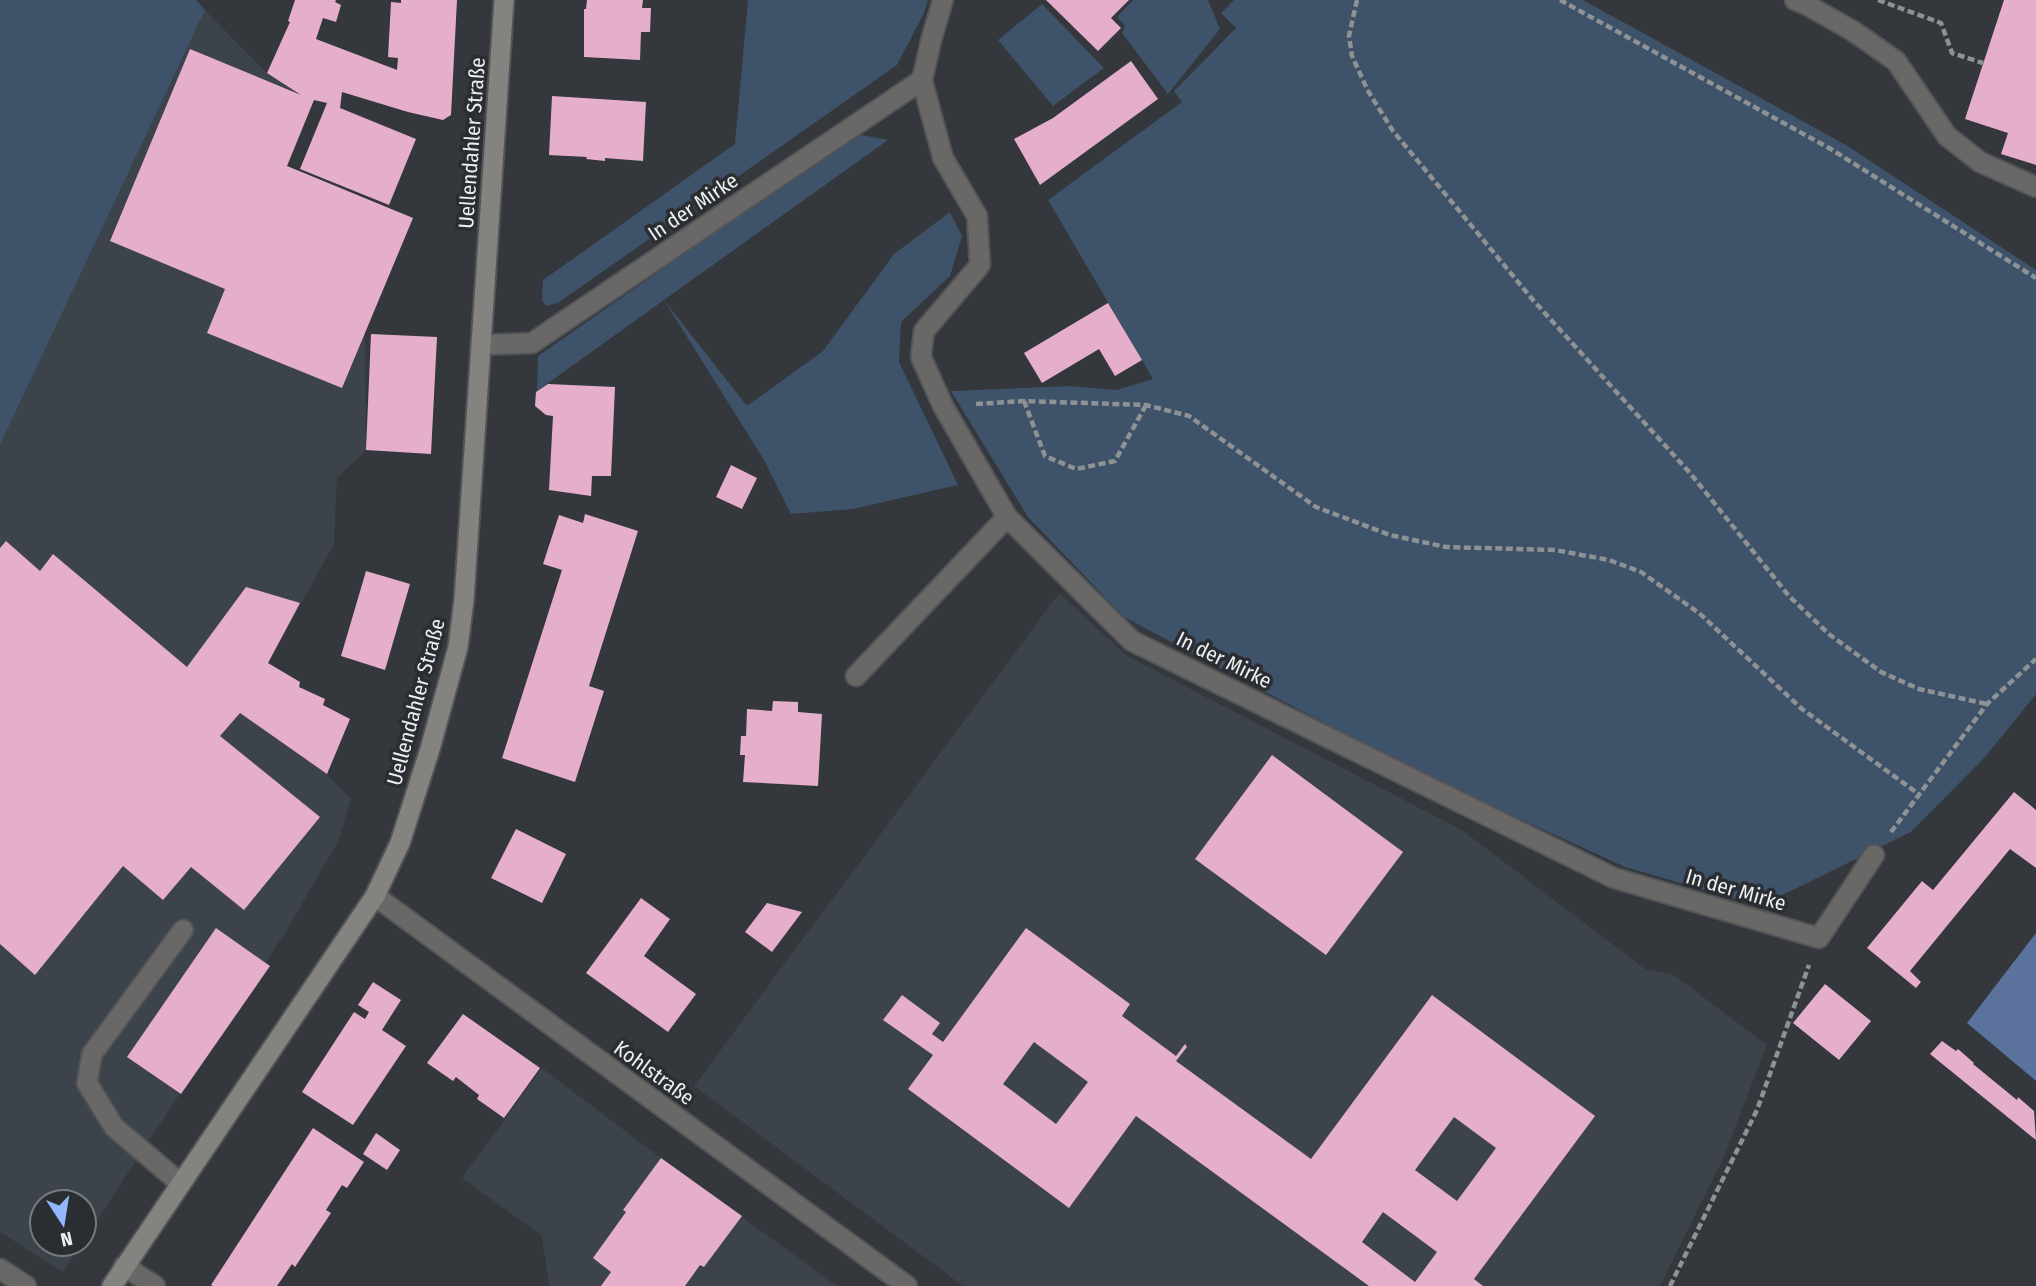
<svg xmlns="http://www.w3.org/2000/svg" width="2036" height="1286" viewBox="0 0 2036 1286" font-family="'Fira Sans Condensed',sans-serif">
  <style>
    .built { fill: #3c434b }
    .green { fill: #3e5269 }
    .water { fill: #5a729c }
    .building { fill: #e5afcc; fill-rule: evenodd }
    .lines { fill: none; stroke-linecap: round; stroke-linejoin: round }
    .service-casing { stroke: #525458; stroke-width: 23 }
    .minor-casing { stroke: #525458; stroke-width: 23 }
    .tertiary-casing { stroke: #525458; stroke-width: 23 }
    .secondary-casing { stroke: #525458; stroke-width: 23 }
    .path { stroke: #8f9295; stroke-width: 4.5; stroke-dasharray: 7 3.5; stroke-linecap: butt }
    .service { stroke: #696866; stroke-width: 19 }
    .minor { stroke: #696866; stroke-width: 19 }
    .tertiary { stroke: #696866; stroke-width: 19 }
    .secondary { stroke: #85837f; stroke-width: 19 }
    .labels { text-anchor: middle; stroke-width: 7; stroke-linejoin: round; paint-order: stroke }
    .street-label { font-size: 21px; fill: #edeff1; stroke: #2a2d31 }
  </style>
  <rect width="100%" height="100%" fill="#34373b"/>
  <path class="built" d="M 205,10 L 267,73 L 314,100 L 287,166 L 413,218 L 365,330 L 366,450 L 337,478 L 334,544 L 240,713 L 327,774 L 351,799 L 339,840 L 285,933 L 84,1240 L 84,1202 L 42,1202 L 42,1244 L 81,1244 L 63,1272 L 0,1232 L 0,445 Z
    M 1059,593 L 1127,656 L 1462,830 L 1645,969 L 1674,975 L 1767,1045 L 1723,1159 L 1660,1286 L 963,1286 L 694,1086 Z
    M 542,1068 L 661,1158 L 837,1286 L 549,1286 L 542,1236 L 462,1178 Z"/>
  <path class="green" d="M 0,0 L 196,0 L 205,10 L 0,445 Z
    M 748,0 L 928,0 L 924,13 L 897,65 L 558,303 L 546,306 L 542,300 L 543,280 L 735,144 Z
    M 1133,0 L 1208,0 L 1220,29 L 1168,94 L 1122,33 L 1125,26 L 1117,17 Z
    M 1234,0 L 1583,0 L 1846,145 L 2036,270 L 2036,694 L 1986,756 L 1911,832 L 1760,906 L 1625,867 L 1413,770 L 1124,617 L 1028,517 L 951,391 L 1069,386 L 1116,390 L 1153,379 L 1048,200 L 1182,102 L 1174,91 L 1236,28 L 1221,13 Z
    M 1042,4 L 1104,68 L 1053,106 L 998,40 Z
    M 862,135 L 888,140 L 664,300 L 747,406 L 823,351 L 894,254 L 950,212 L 962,236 L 950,276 L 901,322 L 899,362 L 958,485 L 853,509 L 791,514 L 764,460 L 664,300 L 537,391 L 538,356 L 824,156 Z"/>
  <path class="water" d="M 2036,933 L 2036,1081 L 1967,1023 Z"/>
  <path class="building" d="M 295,0 L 336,0 L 335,2 L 341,5 L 336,22 L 323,18 L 316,39 L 397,70 L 398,58 L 388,57 L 391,2 L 401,3 L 401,0 L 457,0 L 451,115 L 443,120 L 408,112 L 342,92 L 340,108 L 416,139 L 389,205 L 300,169 L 327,103 L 314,100 L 287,166 L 413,218 L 342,388 L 207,333 L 225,289 L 110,241 L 190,49 L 301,95 L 267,73 L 290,22 L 288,21 Z
    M 587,0 L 643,0 L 642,8 L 651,8 L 650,32 L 641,32 L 640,60 L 584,57 L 584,9 L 586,9 Z
    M 1046,0 L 1129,0 L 1111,18 L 1121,28 L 1098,51 Z
    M 2004,0 L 2036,0 L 2036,165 L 2001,154 L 2008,133 L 1965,119 Z
    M 1131,61 L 1158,99 L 1040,185 L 1014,139 L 1053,118 Z
    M 552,96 L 646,102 L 643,161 L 605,158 L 605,161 L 586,159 L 587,157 L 549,155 Z
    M 1108,303 L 1142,360 L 1115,376 L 1099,349 L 1042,383 L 1024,353 Z
    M 371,334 L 437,337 L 431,454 L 366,450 Z
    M 548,384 L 615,387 L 611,476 L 592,476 L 591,496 L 549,490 L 553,416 L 546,415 L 535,406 L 536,392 Z
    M 731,465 L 757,478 L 742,509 L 716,497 Z
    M 585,514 L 638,531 L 589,686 L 604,691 L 575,782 L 502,758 L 562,570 L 543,564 L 559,515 L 583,523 Z
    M 6,541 L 40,571 L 53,554 L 187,667 L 246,587 L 300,603 L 268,663 L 300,682 L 299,687 L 325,699 L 323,705 L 350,719 L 327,774 L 240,713 L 220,736 L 320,817 L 244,910 L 191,867 L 163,900 L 123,866 L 35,975 L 0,944 L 0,548 Z
    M 366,571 L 410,584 L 385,670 L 341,656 Z
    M 773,701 L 798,702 L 798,712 L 822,714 L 818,786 L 743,782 L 745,755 L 740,755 L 741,736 L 746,736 L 747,709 L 772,711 Z
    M 1272,755 L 1403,852 L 1326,955 L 1195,859 Z
    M 2014,792 L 2036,810 L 2036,868 L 2010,849 L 1910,971 L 1921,982 L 1916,988 L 1867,948 L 1922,881 L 1933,890 Z
    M 516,829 L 566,854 L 542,903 L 491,878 Z
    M 641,898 L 670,919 L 644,956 L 696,994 L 668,1032 L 586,973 Z
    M 767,903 L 802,912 L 772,952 L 745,932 Z
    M 216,928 L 270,966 L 181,1094 L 127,1057 Z
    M 1026,928 L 1130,1004 L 1122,1016 L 1176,1056 L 1185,1044 L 1187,1047 L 1176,1061 L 1311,1159 L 1432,995 L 1595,1116 L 1474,1279 L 1483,1286 L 1369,1286 L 1136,1116 L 1069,1208 L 908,1089 L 933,1055 L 883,1020 L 902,995 L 940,1023 L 932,1034 L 943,1042 ZM 1034,1042 L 1088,1082 L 1056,1124 L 1003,1084 ZM 1454,1117 L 1496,1148 L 1457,1201 L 1415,1170 ZM 1383,1212 L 1437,1252 L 1415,1282 L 1362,1242 Z
    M 373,982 L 401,1000 L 382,1030 L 406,1046 L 353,1125 L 302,1092 L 354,1012 L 365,1019 L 369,1012 L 358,1005 Z
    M 1825,984 L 1871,1021 L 1839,1060 L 1793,1023 Z
    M 463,1014 L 540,1068 L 504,1118 L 477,1099 L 479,1095 L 456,1077 L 453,1081 L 427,1063 Z
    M 1942,1041 L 1956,1051 L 1958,1049 L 1974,1063 L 1973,1064 L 2017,1100 L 2018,1097 L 2034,1111 L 2036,1140 L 1930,1054 Z
    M 313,1128 L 364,1162 L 347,1188 L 342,1185 L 326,1210 L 331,1213 L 295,1267 L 292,1264 L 277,1286 L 213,1286 L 211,1285 Z
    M 376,1133 L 400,1150 L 387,1170 L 363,1154 Z
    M 661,1158 L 742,1216 L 704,1267 L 700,1265 L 685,1286 L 601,1286 L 611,1272 L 593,1258 L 626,1212 L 623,1210 Z"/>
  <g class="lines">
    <defs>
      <path id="service" d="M 943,0 L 932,37 L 922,80 L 943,158 L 977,216 L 980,265 L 924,331 L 921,357 L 943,406 L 1007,517 L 1132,641 L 1614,878 L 1819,938 L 1874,855
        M 1795,0 L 1805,4 L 1853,31 L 1896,61 L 1947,136 L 1980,162 L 2036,187
        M 481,345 L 532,343 L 922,80
        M 856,676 L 1007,517
        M 180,1183 L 114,1127 L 87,1083 L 92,1054 L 183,930
        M 124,1266 L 155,1286"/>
      <path id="minor" d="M 0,1269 L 26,1286"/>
      <path id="tertiary" d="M 375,896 L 907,1286"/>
      <path id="secondary" d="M 112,1286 L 375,896 L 400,843 L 430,749 L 458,647 L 464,600 L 504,0"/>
    </defs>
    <use href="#service" class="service-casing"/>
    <use href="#minor" class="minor-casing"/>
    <use href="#tertiary" class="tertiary-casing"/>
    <use href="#secondary" class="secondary-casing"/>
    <path class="path" d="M 1357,0 L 1349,36 L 1352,56 L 1368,91 L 1393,131 L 1533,300 L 1690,473 L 1789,596 L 1830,635 L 1881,672 L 1919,689 L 1987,704
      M 1560,0 L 1829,148 L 2036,278
      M 1878,0 L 1941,23 L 1952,53 L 1983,63
      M 1024,401 L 1045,456 L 1076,469 L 1115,461 L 1146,405
      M 976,404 L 1024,401 L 1146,405 L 1189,416 L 1316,507 L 1390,535 L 1446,547 L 1555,550 L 1609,560 L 1641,572 L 1699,613 L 1802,709 L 1920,795
      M 1891,832 L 1987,704 L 2036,659
      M 1670,1286 L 1757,1110 L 1809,965"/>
    <use href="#service" class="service"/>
    <use href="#minor" class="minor"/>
    <use href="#tertiary" class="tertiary"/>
    <use href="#secondary" class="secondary"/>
  </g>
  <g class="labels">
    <g class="street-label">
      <text transform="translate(472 143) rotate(-86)" y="7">Uellendahler Straße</text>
      <text transform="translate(693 207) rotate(-34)" y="7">In der Mirke</text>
      <text transform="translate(1224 660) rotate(26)" y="7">In der Mirke</text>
      <text transform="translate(416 702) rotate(-75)" y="7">Uellendahler Straße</text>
      <text transform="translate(1736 890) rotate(16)" y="7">In der Mirke</text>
      <text transform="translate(654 1073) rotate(36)" y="7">Kohlstraße</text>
    </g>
  </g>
  <g transform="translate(63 1223) rotate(168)"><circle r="33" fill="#2a2d31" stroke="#787b7e" stroke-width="2"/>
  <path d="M0-5L12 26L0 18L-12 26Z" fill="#92b7fd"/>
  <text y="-10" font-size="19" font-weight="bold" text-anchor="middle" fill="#edeff1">N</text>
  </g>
</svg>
